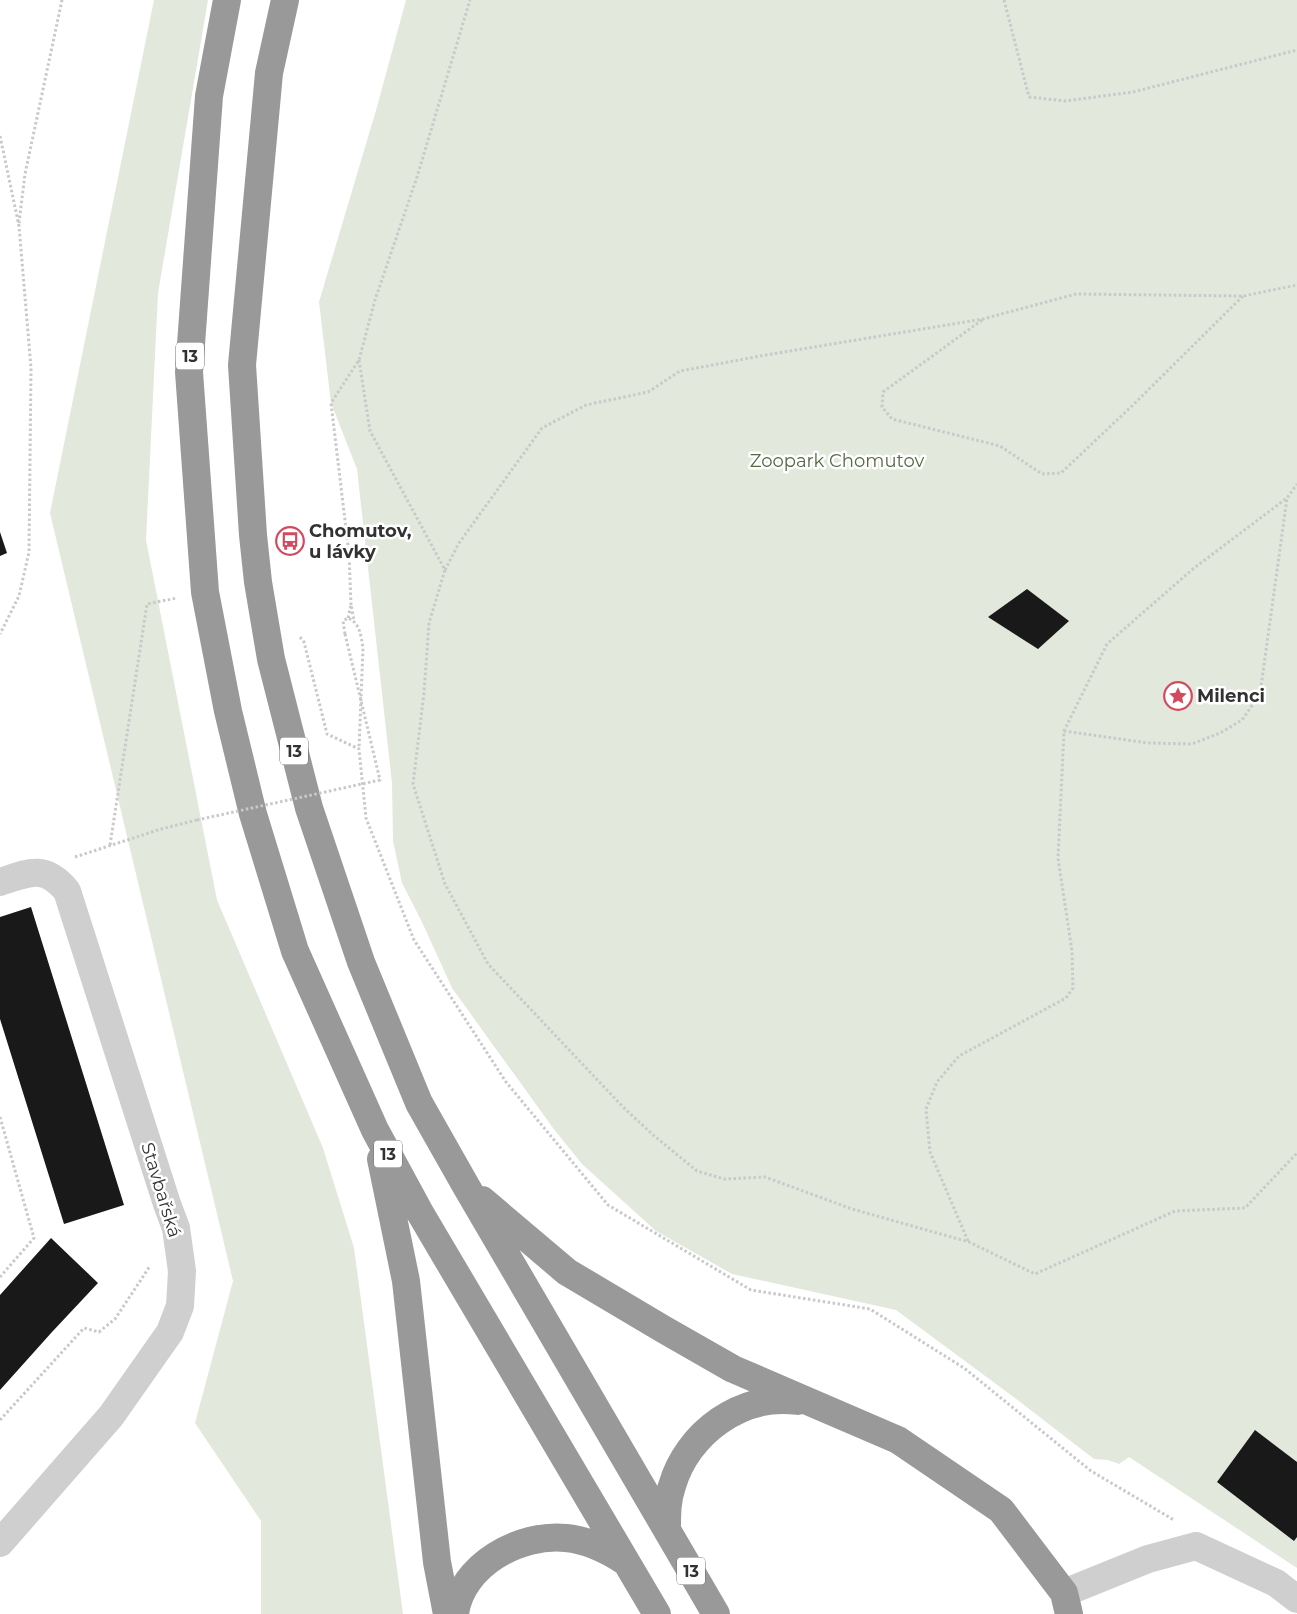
<svg xmlns="http://www.w3.org/2000/svg" width="1297" height="1614" viewBox="0 0 1297 1614" font-family="Montserrat,sans-serif">
  <style>
    .green { fill: #e2e8dc }
    .building { fill: #191919 }
    .lines { fill: none; stroke-linecap: round; stroke-linejoin: round }
    .path { stroke: #c9c9c9; stroke-width: 3; stroke-dasharray: 2.5 2.5; stroke-linecap: butt }
    .minor { stroke: #cfcfcf; stroke-width: 28 }
    .highway { stroke: #999; stroke-width: 28 }
    .path-bridge { stroke: #c9c9c9; stroke-width: 3; stroke-dasharray: 2.5 2.5; stroke-linecap: butt }
    .labels { text-anchor: middle; stroke-width: 5; stroke-linejoin: round; paint-order: stroke }
    .shield { fill: #fff; stroke: #707070; stroke-width: 1 }
    .shield-label { font-size: 16px; font-weight: bold; fill: #323232 }
    .park-label { font-size: 18px; fill: #586943; stroke: #fff }
    .poi-label { font-size: 18px; font-weight: bold; fill: #323232; stroke: #fff; text-anchor: start }
    .street-label { font-size: 18px; fill: #323232; stroke: #fff }
  </style>
  <rect width="100%" height="100%" fill="#fff"/>
  <path class="green" d="M 154,0 L 208,0 L 158,293 L 146,540 L 217,900 L 323,1148 L 354,1248 L 403,1614 L 261,1614 L 261,1521 L 195,1423 L 233,1281 L 50,513 Z
    M 406,0 L 1297,0 L 1297,1568 L 1129,1457 L 1119,1464 L 1108,1460 L 1094,1459 L 1015,1398 L 896,1310 L 732,1274 L 656,1231 L 582,1164 L 553,1128 L 452,988 L 422,922 L 402,883 L 393,841 L 392,783 L 357,469 L 331,403 L 319,302 L 377,107 Z"/>
  <path class="building" d="M 0,532 L 7,553 L 0,556 Z
    M 1027,589 L 1069,621 L 1038,649 L 988,617 Z
    M 31,907 L 124,1205 L 64,1224 L 0,1019 L 0,917 Z
    M 51,1238 L 98,1283 L 52,1332 L 0,1390 L 0,1295 Z
    M 1255,1430 L 1297,1462 L 1297,1537 L 1294,1541 L 1217,1482 Z"/>
  <g class="lines">
    <path class="path" d="M 1004,0 L 1029,97 L 1065,101 L 1133,92 L 1297,50
      M 0,136 L 19,226 L 31,368 L 29,552 L 19,596 L 0,634
      M 19,223 L 25,174 L 62,0
      M 982,320 L 883,392 L 882,407 L 892,419 L 1000,446 L 1042,474 L 1061,473 L 1134,404 L 1243,296
      M 359,360 L 370,431 L 445,570 L 429,623 L 424,693 L 413,784 L 445,884 L 488,964 L 623,1107 L 652,1134 L 697,1171 L 724,1179 L 765,1177 L 852,1209 L 969,1242 L 1035,1274 L 1175,1211 L 1245,1208 L 1297,1153
      M 445,570 L 459,543 L 542,428 L 586,405 L 648,392 L 680,371 L 766,355 L 983,319 L 1076,294 L 1243,296 L 1297,285
      M 351,605 L 349,554 L 331,403 L 359,360 L 375,300 L 417,177 L 470,0
      M 348,618 L 351,605 L 354,620
      M 345,634 L 343,621 L 348,618 C 360,623 361,636 363,648 L 359,749
      M 300,637 L 304,642 L 327,734 L 359,749 L 366,818 L 414,940 L 506,1082 L 608,1205 L 751,1290 L 870,1309 L 964,1368 L 1091,1471 L 1174,1520
      M 1064,731 L 1148,743 L 1192,744 L 1220,733 L 1242,720 L 1260,694 L 1287,498
      M 110,845 L 147,604 L 177,598
      M 75,857 L 161,829 L 197,820
      M 0,1117 L 34,1238 L 0,1277
      M 968,1241 L 930,1152 L 926,1109 L 937,1082 L 959,1056 L 1066,998 L 1073,988 L 1072,951 L 1058,858 L 1064,731 L 1107,644 L 1194,568 L 1287,498 L 1297,484
      M 0,1420 L 84,1328 L 99,1332 L 115,1319 L 150,1266"/>
    <path class="minor" d="M 0,882 C 29,872 45,864 67,891 L 167,1204 L 176,1228 L 182,1271 L 180,1306 L 170,1332 L 111,1416 L 0,1543
      M 1064,1593 L 1148,1559 L 1196,1546 L 1276,1583 L 1297,1599"/>
    <path class="highway" d="M 227,0 L 209,96 L 189,372 L 205,592 L 228,711 L 253,814 L 295,951 L 375,1130 L 419,1211 L 657,1614
      M 285,0 L 269,73 L 242,365 L 253,535 L 258,582 L 271,659 L 309,808 L 361,962 L 419,1103 L 466,1186 L 716,1614
      M 381,1159 L 406,1281 L 437,1562 L 447,1614
      M 482,1200 L 567,1272 L 663,1329 L 733,1369 L 898,1440 L 1001,1510 L 1064,1593 L 1069,1614
      M 667,1528 C 667,1514 667,1500 672,1486 C 687,1433 742,1393 798,1401
      M 455,1614 C 461,1565 520,1533 566,1538 C 589,1540 608,1550 626,1562"/>
    <path class="path-bridge" d="M 197,820 L 380,780 L 345,634"/>
  </g>
  <defs>
    <symbol id="bus-ring" viewBox="-11 -11 22 22"><circle r="9.5" fill="#fff" stroke="#d24a5e" stroke-width="1.5"/><path d="M-5-6H5V4H4V6H2V4H-2V6H-4V4H-5ZM-3.5-4V0h7V-4ZM-3.5 1.2v1.5H-2V1.2ZM2 1.2v1.5H3.5V1.2Z" fill="#d24a5e"/></symbol>
    <symbol id="sight-ring" viewBox="-11 -11 22 22"><circle r="9.5" fill="#fff" stroke="#d24a5e" stroke-width="1.5"/><path d="M0-6L1.8-2.2L6-1.7L2.9 1.2L3.7 5.4L0 3.3L-3.7 5.4L-2.9 1.2L-6-1.7L-1.8-2.2Z" fill="#d24a5e"/></symbol>
  </defs>
  <g fill-rule="evenodd">
    <use href="#bus-ring" x="274" y="525" width="32" height="32"/>
    <use href="#sight-ring" x="1162" y="680" width="32" height="32"/>
  </g>
  <g class="labels">
    <g class="shield">
      <rect x="176" y="342.5" width="28" height="27" rx="4"/>
      <rect x="280" y="737.5" width="28" height="27" rx="4"/>
      <rect x="374" y="1140.5" width="28" height="27" rx="4"/>
      <rect x="677" y="1557.5" width="28" height="27" rx="4"/>
    </g>
    <g class="shield-label">
      <text x="190" y="362">13</text>
      <text x="294" y="757">13</text>
      <text x="388" y="1160">13</text>
      <text x="691" y="1577">13</text>
    </g>
    <g class="park-label">
      <text x="837" y="467">Zoopark Chomutov</text>
    </g>
    <g class="poi-label">
      <text x="309" y="537">Chomutov,<tspan x="309" dy="21">u lávky</tspan></text>
      <text x="1197" y="702">Milenci</text>
    </g>
    <g class="street-label">
      <text transform="translate(161 1190) rotate(73)" y="6">Stavbařská</text>
    </g>
  </g>
</svg>
